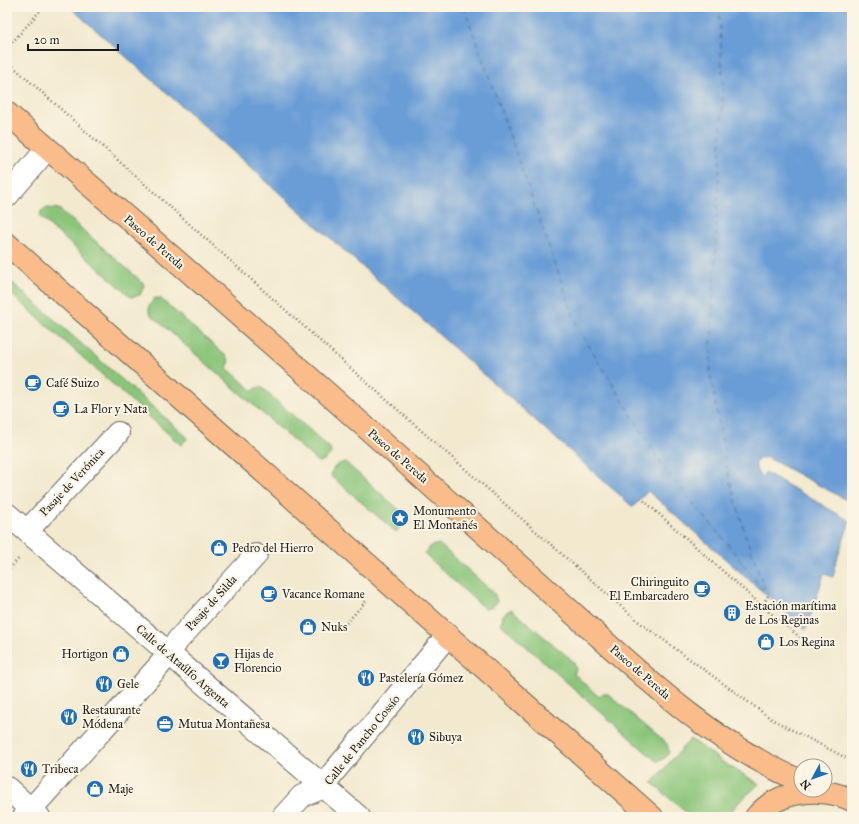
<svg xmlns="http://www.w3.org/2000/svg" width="859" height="824" viewBox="0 0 859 824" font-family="'IM FELL Great Primer',serif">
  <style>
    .green { fill: #8bc57a; stroke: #54704b }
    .water { fill: #6a9dd6; stroke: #435c79 }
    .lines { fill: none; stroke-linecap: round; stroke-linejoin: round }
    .ferry { stroke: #3f5670; stroke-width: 1; stroke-dasharray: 5 4; stroke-linecap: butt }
    .minor-casing { stroke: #67645b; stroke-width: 24 }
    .major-casing { stroke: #67645b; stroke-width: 24 }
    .path { stroke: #67645b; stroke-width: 2.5; stroke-dasharray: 1 3; stroke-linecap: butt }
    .minor { stroke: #fff; stroke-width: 22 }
    .major { stroke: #f9bc8a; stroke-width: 22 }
    .labels { text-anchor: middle; stroke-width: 4; stroke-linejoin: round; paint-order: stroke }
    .street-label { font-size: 12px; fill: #1c1c1c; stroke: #fcf5e5 }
    .poi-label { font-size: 12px; fill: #1c1c1c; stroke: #fcf5e5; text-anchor: start }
  </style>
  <rect width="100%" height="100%" fill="#fcf5e5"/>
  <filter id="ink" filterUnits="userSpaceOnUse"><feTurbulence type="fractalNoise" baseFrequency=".025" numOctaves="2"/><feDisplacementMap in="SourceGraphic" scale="8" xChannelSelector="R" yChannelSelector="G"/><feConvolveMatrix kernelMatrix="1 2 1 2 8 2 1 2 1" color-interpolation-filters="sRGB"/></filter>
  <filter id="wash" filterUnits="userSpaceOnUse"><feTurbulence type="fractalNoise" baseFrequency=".012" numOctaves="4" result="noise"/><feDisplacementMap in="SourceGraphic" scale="16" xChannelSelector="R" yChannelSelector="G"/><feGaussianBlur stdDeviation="0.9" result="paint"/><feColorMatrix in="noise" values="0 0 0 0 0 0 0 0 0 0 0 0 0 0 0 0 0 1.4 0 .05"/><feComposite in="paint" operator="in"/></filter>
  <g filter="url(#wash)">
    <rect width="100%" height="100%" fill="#f2e9cf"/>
    <path class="green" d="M 47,208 L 59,209 L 142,282 L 144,285 L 140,295 L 131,297 L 40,217 L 41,211 Z
      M 7,278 L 188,438 L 181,445 L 7,290 Z
      M 155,298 L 161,299 L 228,358 L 229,363 L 227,368 L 253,391 L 258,387 L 262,388 L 330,448 L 331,453 C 327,458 325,461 318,462 L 149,313 L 149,306 Z
      M 345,462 L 405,515 L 407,519 L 396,532 L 331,476 C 332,467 337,464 345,462 Z
      M 439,544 L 494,593 L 497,601 L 493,607 L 485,609 L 424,554 L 431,546 Z
      M 511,609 L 573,661 L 576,669 L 574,674 L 599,697 L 603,693 L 608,694 L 667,744 L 669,752 C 666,758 662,761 656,761 L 501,624 L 503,615 Z
      M 691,739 L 724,763 L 759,784 L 738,803 L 727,817 L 691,817 L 652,783 L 682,748 Z"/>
    <path class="water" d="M 70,7 L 852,7 L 852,503 L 768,458 C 754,456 752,469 762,477 L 765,472 L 850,521 L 834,568 L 835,570 L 833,577 L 824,574 L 806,630 L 648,491 L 633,507 Z"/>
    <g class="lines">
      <path class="ferry" d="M 464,7 L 578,328 L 666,471 L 726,542 L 768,596
        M 719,7 L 723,89 L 710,373 L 728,473 L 746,537 L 767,594"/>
    </g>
  </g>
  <g filter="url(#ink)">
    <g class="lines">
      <defs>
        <path id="minor" d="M 7,196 L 47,149
          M 7,514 L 359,817
          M 27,531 L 118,433
          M 7,788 L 39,817
          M 24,817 L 158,667 L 169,654 L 178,640 L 256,555
          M 283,817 L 302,796 L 324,787 L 332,774 L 448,635"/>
        <path id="major" d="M 7,113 C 158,245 310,376 458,510 C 504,551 549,592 594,632 C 657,689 722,748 801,781
          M 7,244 L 652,817
          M 756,817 C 779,789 821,786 852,800"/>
      </defs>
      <use href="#minor" class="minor-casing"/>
      <use href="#major" class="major-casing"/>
      <path class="path" d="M 7,48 L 40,11
        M 7,61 L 348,366 L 639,622 L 773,720 L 852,761
        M 641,498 L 762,606
        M 7,572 L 19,558
        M 768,596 L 762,606 L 814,649
        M 341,629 L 367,600"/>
      <use href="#minor" class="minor"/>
      <use href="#major" class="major"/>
    </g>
  </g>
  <defs>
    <symbol id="cafe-disc" viewBox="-11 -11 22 22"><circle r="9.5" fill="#1f6fb2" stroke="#fcf5e5"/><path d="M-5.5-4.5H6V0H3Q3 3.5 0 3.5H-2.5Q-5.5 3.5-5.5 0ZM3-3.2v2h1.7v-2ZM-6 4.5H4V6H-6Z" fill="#fff"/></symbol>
    <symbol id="sight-disc" viewBox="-11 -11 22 22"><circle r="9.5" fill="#1f6fb2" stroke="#fcf5e5"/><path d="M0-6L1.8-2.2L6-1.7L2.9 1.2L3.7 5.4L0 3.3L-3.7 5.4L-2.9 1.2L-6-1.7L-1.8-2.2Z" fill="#fff"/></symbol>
    <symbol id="shop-disc" viewBox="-11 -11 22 22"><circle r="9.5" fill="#1f6fb2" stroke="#fcf5e5"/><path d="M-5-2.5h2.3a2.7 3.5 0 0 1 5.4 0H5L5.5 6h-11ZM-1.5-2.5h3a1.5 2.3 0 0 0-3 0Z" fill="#fff"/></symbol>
    <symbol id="building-disc" viewBox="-11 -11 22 22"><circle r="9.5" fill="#1f6fb2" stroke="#fcf5e5"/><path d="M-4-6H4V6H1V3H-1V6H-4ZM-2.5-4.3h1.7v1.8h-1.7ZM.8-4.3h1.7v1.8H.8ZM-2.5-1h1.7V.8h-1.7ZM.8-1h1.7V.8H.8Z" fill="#fff"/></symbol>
    <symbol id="bar-disc" viewBox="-11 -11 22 22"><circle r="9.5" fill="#1f6fb2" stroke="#fcf5e5"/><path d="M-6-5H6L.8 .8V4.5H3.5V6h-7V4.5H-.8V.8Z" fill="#fff"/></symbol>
    <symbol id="restaurant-disc" viewBox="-11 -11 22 22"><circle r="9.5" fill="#1f6fb2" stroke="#fcf5e5"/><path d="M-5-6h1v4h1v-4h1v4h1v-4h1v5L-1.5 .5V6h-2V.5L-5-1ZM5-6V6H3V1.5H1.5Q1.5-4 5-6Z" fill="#fff"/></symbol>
    <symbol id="office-disc" viewBox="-11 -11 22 22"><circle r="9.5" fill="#1f6fb2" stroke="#fcf5e5"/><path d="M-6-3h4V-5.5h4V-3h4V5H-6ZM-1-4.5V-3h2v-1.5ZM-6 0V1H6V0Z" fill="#fff"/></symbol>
  </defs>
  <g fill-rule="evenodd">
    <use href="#cafe-disc" x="23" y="373" width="20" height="20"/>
    <use href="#cafe-disc" x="51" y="399" width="20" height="20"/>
    <use href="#sight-disc" x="390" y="508" width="20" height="20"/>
    <use href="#shop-disc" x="209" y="538" width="20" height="20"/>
    <use href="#cafe-disc" x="692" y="579" width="20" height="20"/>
    <use href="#cafe-disc" x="259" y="584" width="20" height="20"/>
    <use href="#building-disc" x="722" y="603" width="20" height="20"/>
    <use href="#shop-disc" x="298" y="617" width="20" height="20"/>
    <use href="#shop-disc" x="756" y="632" width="20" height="20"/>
    <use href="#shop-disc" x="111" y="644" width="20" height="20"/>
    <use href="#bar-disc" x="211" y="651" width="20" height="20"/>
    <use href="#restaurant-disc" x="356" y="668" width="20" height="20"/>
    <use href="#restaurant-disc" x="94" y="674" width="20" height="20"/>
    <use href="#restaurant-disc" x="59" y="707" width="20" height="20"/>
    <use href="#office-disc" x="155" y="714" width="20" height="20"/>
    <use href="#restaurant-disc" x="406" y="727" width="20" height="20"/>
    <use href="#restaurant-disc" x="19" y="759" width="20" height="20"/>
    <use href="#shop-disc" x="85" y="779" width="20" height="20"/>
  </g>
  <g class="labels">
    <g class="street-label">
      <text transform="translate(154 242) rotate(41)" y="4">Paseo de Pereda</text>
      <text transform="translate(398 456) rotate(41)" y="4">Paseo de Pereda</text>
      <text transform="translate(72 482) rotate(-47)" y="4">Pasaje de Verónica</text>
      <text transform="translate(211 603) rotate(-48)" y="4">Pasaje de Silda</text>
      <text transform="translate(183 666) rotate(41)" y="4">Calle de Ataúlfo Argenta</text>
      <text transform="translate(640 672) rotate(41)" y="4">Paseo de Pereda</text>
      <text transform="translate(362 740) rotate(-51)" y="4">Calle de Pancho Cossío</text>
    </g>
    <g class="poi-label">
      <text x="46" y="387">Café Suizo</text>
      <text x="74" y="413">La Flor y Nata</text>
      <text x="413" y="515">Monumento<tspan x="413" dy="14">El Montañés</tspan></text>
      <text x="232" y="552">Pedro del Hierro</text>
      <text x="689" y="586" text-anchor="end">Chiringuito<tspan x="689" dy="14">El Embarcadero</tspan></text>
      <text x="282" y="598">Vacance Romane</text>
      <text x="745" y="610">Estación marítima<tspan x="745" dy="14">de Los Reginas</tspan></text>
      <text x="321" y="631">Nuks</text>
      <text x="779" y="646">Los Regina</text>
      <text x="108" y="658" text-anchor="end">Hortigon</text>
      <text x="234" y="658">Hijas de<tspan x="234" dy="14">Florencio</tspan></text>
      <text x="379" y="682">Pastelería Gómez</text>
      <text x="117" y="688">Gele</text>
      <text x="82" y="714">Restaurante<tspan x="82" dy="14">Módena</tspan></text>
      <text x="178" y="728">Mutua Montañesa</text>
      <text x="429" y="741">Sibuya</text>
      <text x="42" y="773">Tribeca</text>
      <text x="108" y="793">Maje</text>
    </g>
  </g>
  <rect width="859" height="824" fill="none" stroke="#fcf5e5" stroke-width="24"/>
  <g transform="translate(813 778) rotate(229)"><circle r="19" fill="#fcf5e5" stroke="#a29e95"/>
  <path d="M0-3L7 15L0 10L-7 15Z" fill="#1f6fb2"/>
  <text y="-6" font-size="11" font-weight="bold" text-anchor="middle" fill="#1c1c1c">N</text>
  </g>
  <path d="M28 44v6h90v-6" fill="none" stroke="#1c1c1c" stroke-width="2"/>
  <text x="34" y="44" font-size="12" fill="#1c1c1c" stroke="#fcf5e5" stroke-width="3" paint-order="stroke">20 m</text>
</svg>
